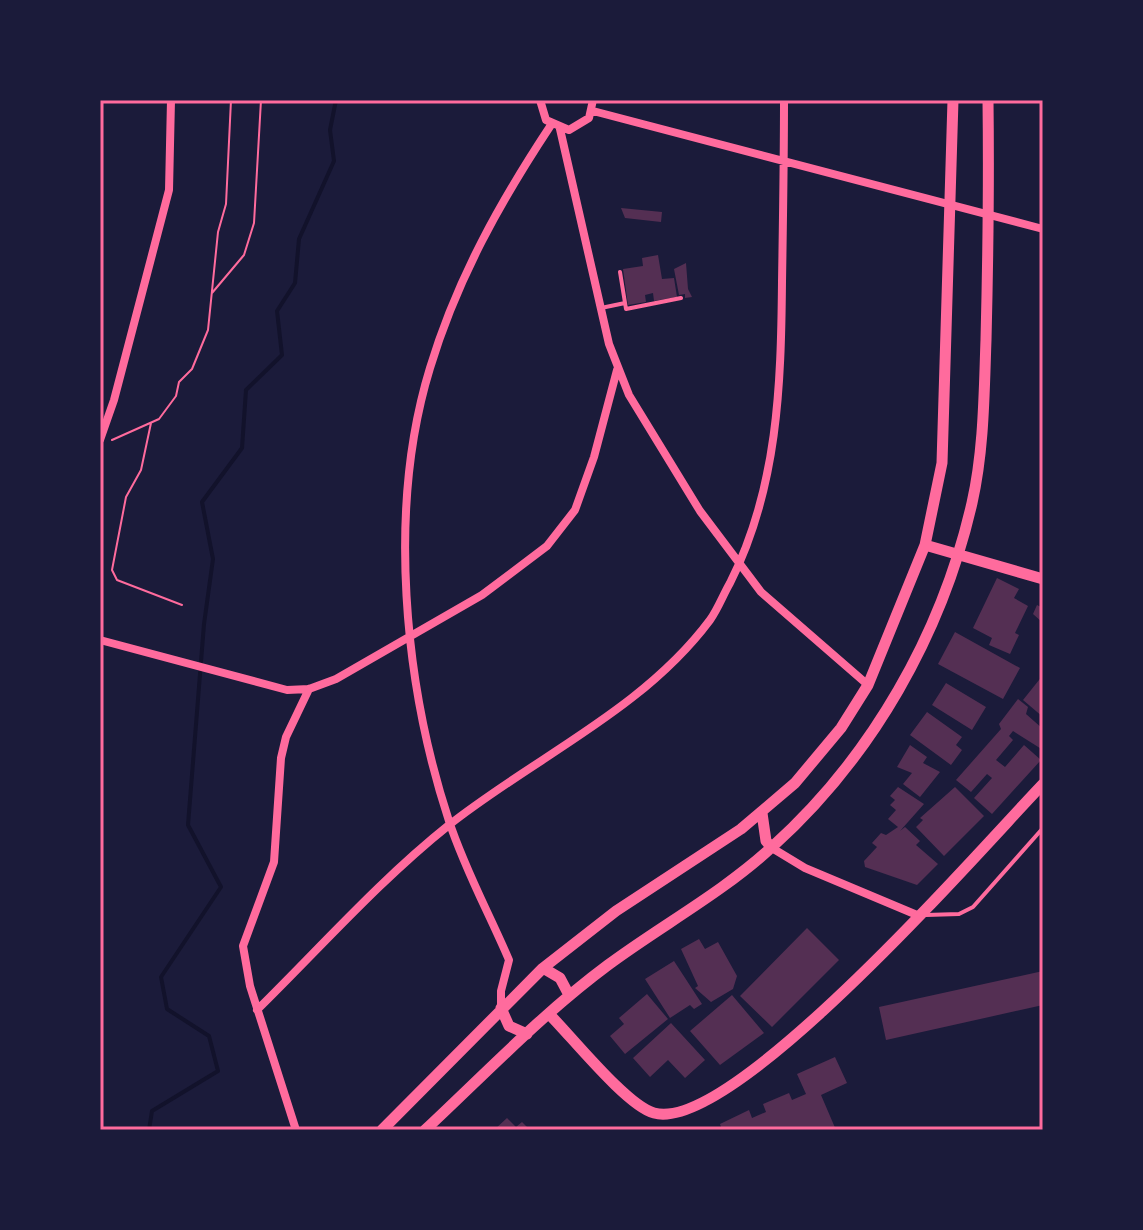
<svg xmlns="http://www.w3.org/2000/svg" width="1143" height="1230" viewBox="0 0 1143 1230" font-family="Cabin,sans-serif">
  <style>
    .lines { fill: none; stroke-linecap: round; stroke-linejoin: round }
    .stream { stroke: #12122b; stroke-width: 4 }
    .building { fill: #542f53 }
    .path { stroke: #ff6b9d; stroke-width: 2 }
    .service { stroke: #ff6b9d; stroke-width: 4 }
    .minor { stroke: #ff6b9d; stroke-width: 8 }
    .secondary { stroke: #ff6b9d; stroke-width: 11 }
    .neatline { fill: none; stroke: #ff6b9d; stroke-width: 3 }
  </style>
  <rect width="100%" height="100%" fill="#1b1b3a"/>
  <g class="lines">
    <path class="stream" d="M 149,1130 L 152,1111 L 218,1071 L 209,1036 L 167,1009 L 161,977 L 221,887 L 188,825 L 204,624 L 213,559 L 202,502 L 242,448 L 246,390 L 282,355 L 277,311 L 295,283 L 299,239 L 334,161 L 330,130 L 336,100"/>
  </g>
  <path class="building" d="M 621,208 L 662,212 L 661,222 L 625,218 Z
    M 658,255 L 662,279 L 674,278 L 677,297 L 654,301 L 653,293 L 645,295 L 646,302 L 628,305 L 623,269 L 643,266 L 642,258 Z
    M 686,263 L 688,289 L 692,297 L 685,298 L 685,294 L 679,295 L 674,269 Z
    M 997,578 L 1019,589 L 1014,598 L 1028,606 L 1015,633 L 1019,635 L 1010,654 L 989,645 L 992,638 L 973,628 Z
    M 1037,605 L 1043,608 L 1043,623 L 1033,614 Z
    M 955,632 L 1020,668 L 1003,699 L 938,664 Z
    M 1043,675 L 1043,717 L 1023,700 Z
    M 946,683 L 986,707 L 972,730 L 932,705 Z
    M 1018,699 L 1028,707 L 1026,714 L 1043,729 L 1043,750 L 1013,731 L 1009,736 L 1013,740 L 996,760 L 1005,767 L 1024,745 L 1041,760 L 992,814 L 974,798 L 992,778 L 987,774 L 971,792 L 956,780 L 1001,729 L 999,724 Z
    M 927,712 L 962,737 L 956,745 L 962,750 L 951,765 L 910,735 Z
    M 910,745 L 927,757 L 923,763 L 940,772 L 920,797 L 903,784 L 912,773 L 897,767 Z
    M 898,787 L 924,804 L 900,831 L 905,827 L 920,841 L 916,845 L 938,864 L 917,885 L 865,867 L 864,861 L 877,847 L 872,843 L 881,833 L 886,835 L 898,827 L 888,819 L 896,810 L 890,805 L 895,800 L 890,796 Z
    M 955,787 L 984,816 L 944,856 L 916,827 L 923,820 L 920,818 Z
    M 807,928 L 839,960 L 772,1027 L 740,996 Z
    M 699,939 L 705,949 L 718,942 L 737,976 L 733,989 L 711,1002 L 695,988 L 698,986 L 681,949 Z
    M 674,961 L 702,1004 L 694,1009 L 690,1005 L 670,1018 L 645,979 Z
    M 1043,971 L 1043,1005 L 886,1040 L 879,1007 Z
    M 647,994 L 668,1019 L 625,1054 L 610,1036 L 624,1024 L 619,1018 Z
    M 732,995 L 764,1033 L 720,1065 L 690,1031 Z
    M 671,1023 L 705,1060 L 685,1078 L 668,1060 L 650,1077 L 633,1058 Z
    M 835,1057 L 847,1083 L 821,1095 L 836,1130 L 722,1130 L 720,1124 L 749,1110 L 752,1118 L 766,1112 L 763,1104 L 789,1093 L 792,1100 L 806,1094 L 797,1074 Z
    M 507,1118 L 516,1127 L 522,1122 L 530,1130 L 494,1130 Z"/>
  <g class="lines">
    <path class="path" d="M 212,293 L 244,255 L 254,223 L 261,100
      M 151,423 L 141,470 L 126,497 L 112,570 L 117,580 L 182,605
      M 112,440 L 159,419 L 176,396 L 179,382 L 192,369 L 208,330 L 218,232 L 226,204 L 231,100"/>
    <path class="service" d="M 620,272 L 626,309 L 681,298
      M 601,308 L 625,303
      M 926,915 L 959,914 L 973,907 L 1043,828"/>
    <path class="minor" d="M 540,100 L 546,120 L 569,130 L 589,118 L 593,100
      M 593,111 L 1043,229
      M 560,129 L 609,344 L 629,395 L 700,511 L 761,592 L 868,685
      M 100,440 L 114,400 L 169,190 L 171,100
      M 100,640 L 287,690 L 309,689 L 336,679 L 482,595 L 547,546 L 575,510 L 594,457 L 617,370
      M 772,848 L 805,868 L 917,915
      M 501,1008 L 501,991 L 509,960 C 489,913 465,870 449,821 C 404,684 387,508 430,368 C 457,279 500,202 551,125
      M 257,1010 C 320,948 380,880 449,825 C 535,757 643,710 710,620 C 718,609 723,595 730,583 C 778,488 781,385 782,282 C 783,221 784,161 784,100
      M 296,1130 L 250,986 L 243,946 L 274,862 L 281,758 L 286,737 L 309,689"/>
    <path class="secondary" d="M 925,545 L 1043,579
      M 762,813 L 766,841 L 772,848
      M 543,968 L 560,978 L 569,995
      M 501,1008 L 509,1026 L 527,1034
      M 549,1014 C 572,1037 627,1106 654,1113 C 733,1135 985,844 1043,784
      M 382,1130 L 543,968 L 616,911 L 741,829 L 795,783 L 841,728 L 868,685 L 925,545 L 942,463 L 953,100
      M 425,1130 C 485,1074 542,1014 608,965 C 662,925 722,893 772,847 C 872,757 942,634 972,503 C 984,450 984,394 986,340 C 988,260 989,180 988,100"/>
  </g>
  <rect width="1143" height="1230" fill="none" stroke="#1b1b3a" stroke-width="204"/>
  <rect x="102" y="102" width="939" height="1026" class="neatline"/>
</svg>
